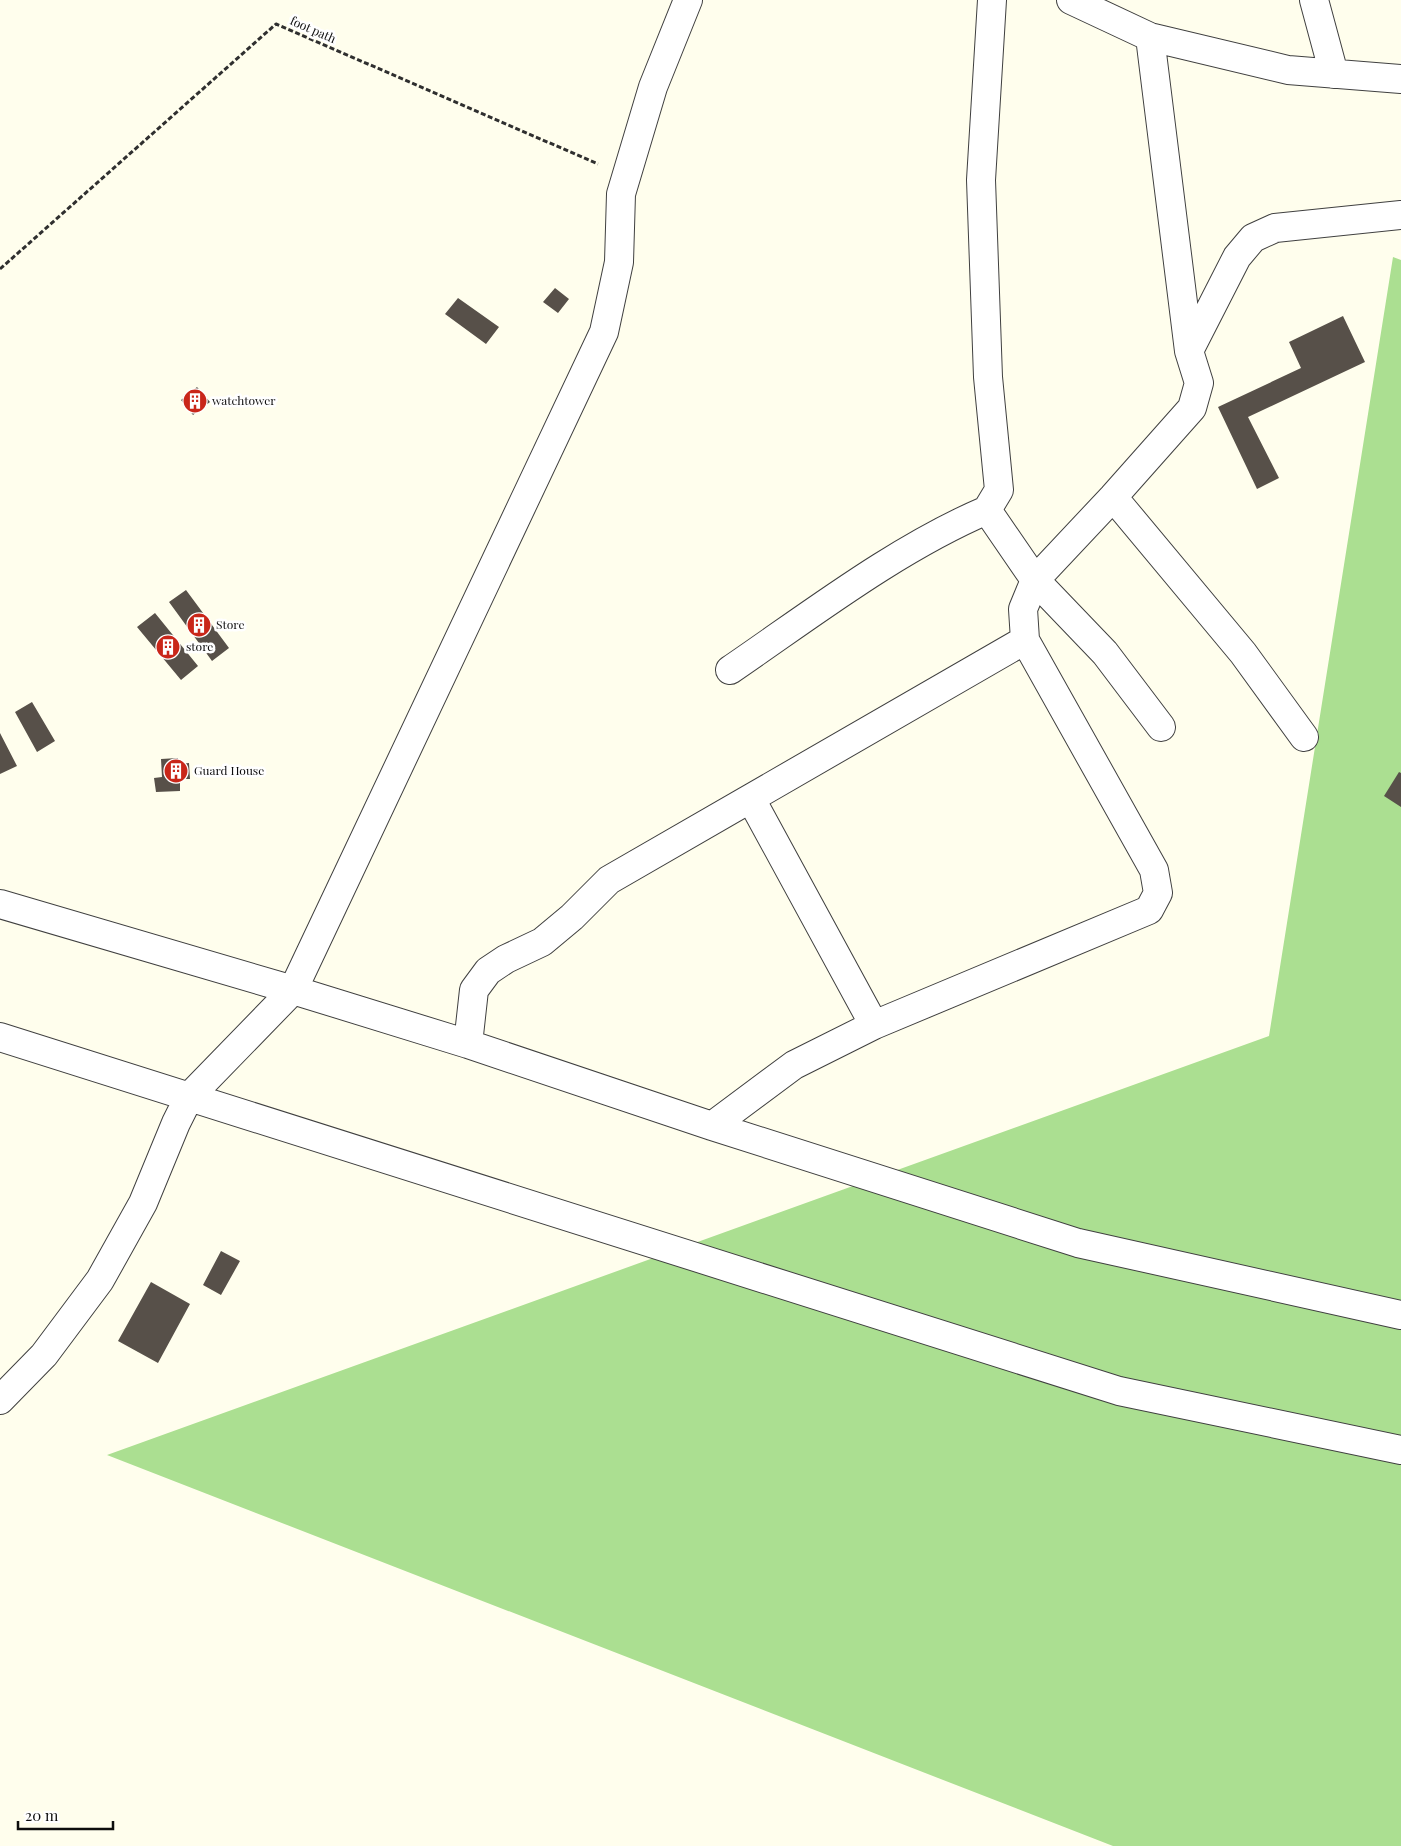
<svg xmlns="http://www.w3.org/2000/svg" width="1401" height="1846" viewBox="0 0 1401 1846" font-family="'Playfair Display',serif">
  <style>
    .forest { fill: #abdf91 }
    .building { fill: #575049 }
    .lines { fill: none; stroke-linecap: round; stroke-linejoin: round }
    .minor-casing { stroke: #404040; stroke-width: 30 }
    .path { stroke: #2f2f2f; stroke-width: 3; stroke-dasharray: 5 2.5; stroke-linecap: butt }
    .minor { stroke: #fff; stroke-width: 28 }
    .labels { text-anchor: middle; stroke-width: 5; stroke-linejoin: round; paint-order: stroke }
    .street-label { font-size: 12px; fill: #0d0d0d; stroke: #fff }
    .poi-label { font-size: 12px; fill: #0d0d0d; stroke: #fff; text-anchor: start }
  </style>
  <rect width="100%" height="100%" fill="#fffeed"/>
  <path class="forest" d="M 1393,257 L 1401,260 L 1401,1846 L 1113,1846 L 107,1455 L 1269,1036 Z"/>
  <path class="building" d="M 555,288 L 569,299 L 558,313 L 543,302 Z
    M 458,298 L 499,327 L 486,344 L 445,314 Z
    M 1343,316 L 1365,362 L 1248,417 L 1279,478 L 1257,489 L 1218,407 L 1301,368 L 1289,342 Z
    M 197,387 L 210,402 L 193,415 L 181,400 Z
    M 186,590 L 229,648 L 212,661 L 169,602 Z
    M 155,613 L 198,666 L 181,680 L 137,627 Z
    M 32,702 L 55,741 L 37,752 L 15,712 Z
    M 0,733 L 17,766 L 0,774 Z
    M 178,758 L 178,764 L 189,763 L 190,779 L 180,779 L 180,791 L 156,792 L 154,778 L 162,777 L 161,759 Z
    M 1399,772 L 1401,773 L 1401,807 L 1384,796 Z
    M 221,1251 L 240,1261 L 221,1295 L 203,1285 Z
    M 151,1282 L 190,1304 L 158,1363 L 118,1341 Z"/>
  <g class="lines">
    <defs>
      <path id="minor" d="M 1071,0 L 1150,37 L 1288,70 L 1401,79
        M 1314,0 L 1334,74
        M 1150,37 L 1189,351 L 1199,383 L 1192,408 L 1113,497 L 1035,580 L 1105,653 L 1161,727
        M 1189,351 L 1237,257 L 1253,238 L 1275,228 L 1401,215
        M 1113,497 L 1243,653 L 1304,737
        M 730,670 C 812,614 896,549 987,510
        M 751,799 L 874,1025
        M 0,904 L 293,990 L 468,1044 L 712,1126 L 1078,1243 L 1401,1315
        M 0,1037 L 1119,1391 L 1401,1450
        M 468,1044 L 474,990 L 488,971 L 506,959 L 542,942 L 572,917 L 609,880 L 1025,640
        M 712,1126 L 794,1065 L 874,1025 L 1149,910 L 1158,893 L 1154,870 L 1025,640 L 1023,609 L 1035,580 L 987,510 L 999,490 L 988,377 L 981,180 L 992,0
        M 0,1400 L 44,1355 L 100,1280 L 143,1203 L 176,1123 L 189,1097 L 293,990 L 604,332 L 619,262 L 621,194 L 653,87 L 688,0"/>
    </defs>
    <use href="#minor" class="minor-casing"/>
    <path class="path" d="M 0,269 L 276,24 L 598,164"/>
    <use href="#minor" class="minor"/>
  </g>
  <defs>
    <symbol id="building-disc" viewBox="-11 -11 22 22"><circle r="9.5" fill="#c92619" stroke="#fff"/><path d="M-4-6H4V6H1V3H-1V6H-4ZM-2.5-4.3h1.7v1.8h-1.7ZM.8-4.3h1.7v1.8H.8ZM-2.5-1h1.7V.8h-1.7ZM.8-1h1.7V.8H.8Z" fill="#fff"/></symbol>
  </defs>
  <g fill-rule="evenodd">
    <use href="#building-disc" x="181" y="387" width="28" height="28"/>
    <use href="#building-disc" x="185" y="611" width="28" height="28"/>
    <use href="#building-disc" x="154" y="633" width="28" height="28"/>
    <use href="#building-disc" x="162" y="757" width="28" height="28"/>
  </g>
  <g class="labels">
    <g class="street-label">
      <text transform="translate(313 30) rotate(24)" y="4">foot path</text>
    </g>
    <g class="poi-label">
      <text x="212" y="405">watchtower</text>
      <text x="216" y="629">Store</text>
      <text x="186" y="651">store</text>
      <text x="194" y="775">Guard House</text>
    </g>
  </g>
  <path d="M18 1821v8h95v-8" fill="none" stroke="#0d0d0d" stroke-width="2.5"/>
  <text x="25" y="1821" font-size="15" fill="#0d0d0d" stroke="#ffffff" stroke-width="4" paint-order="stroke">20 m</text>
</svg>
